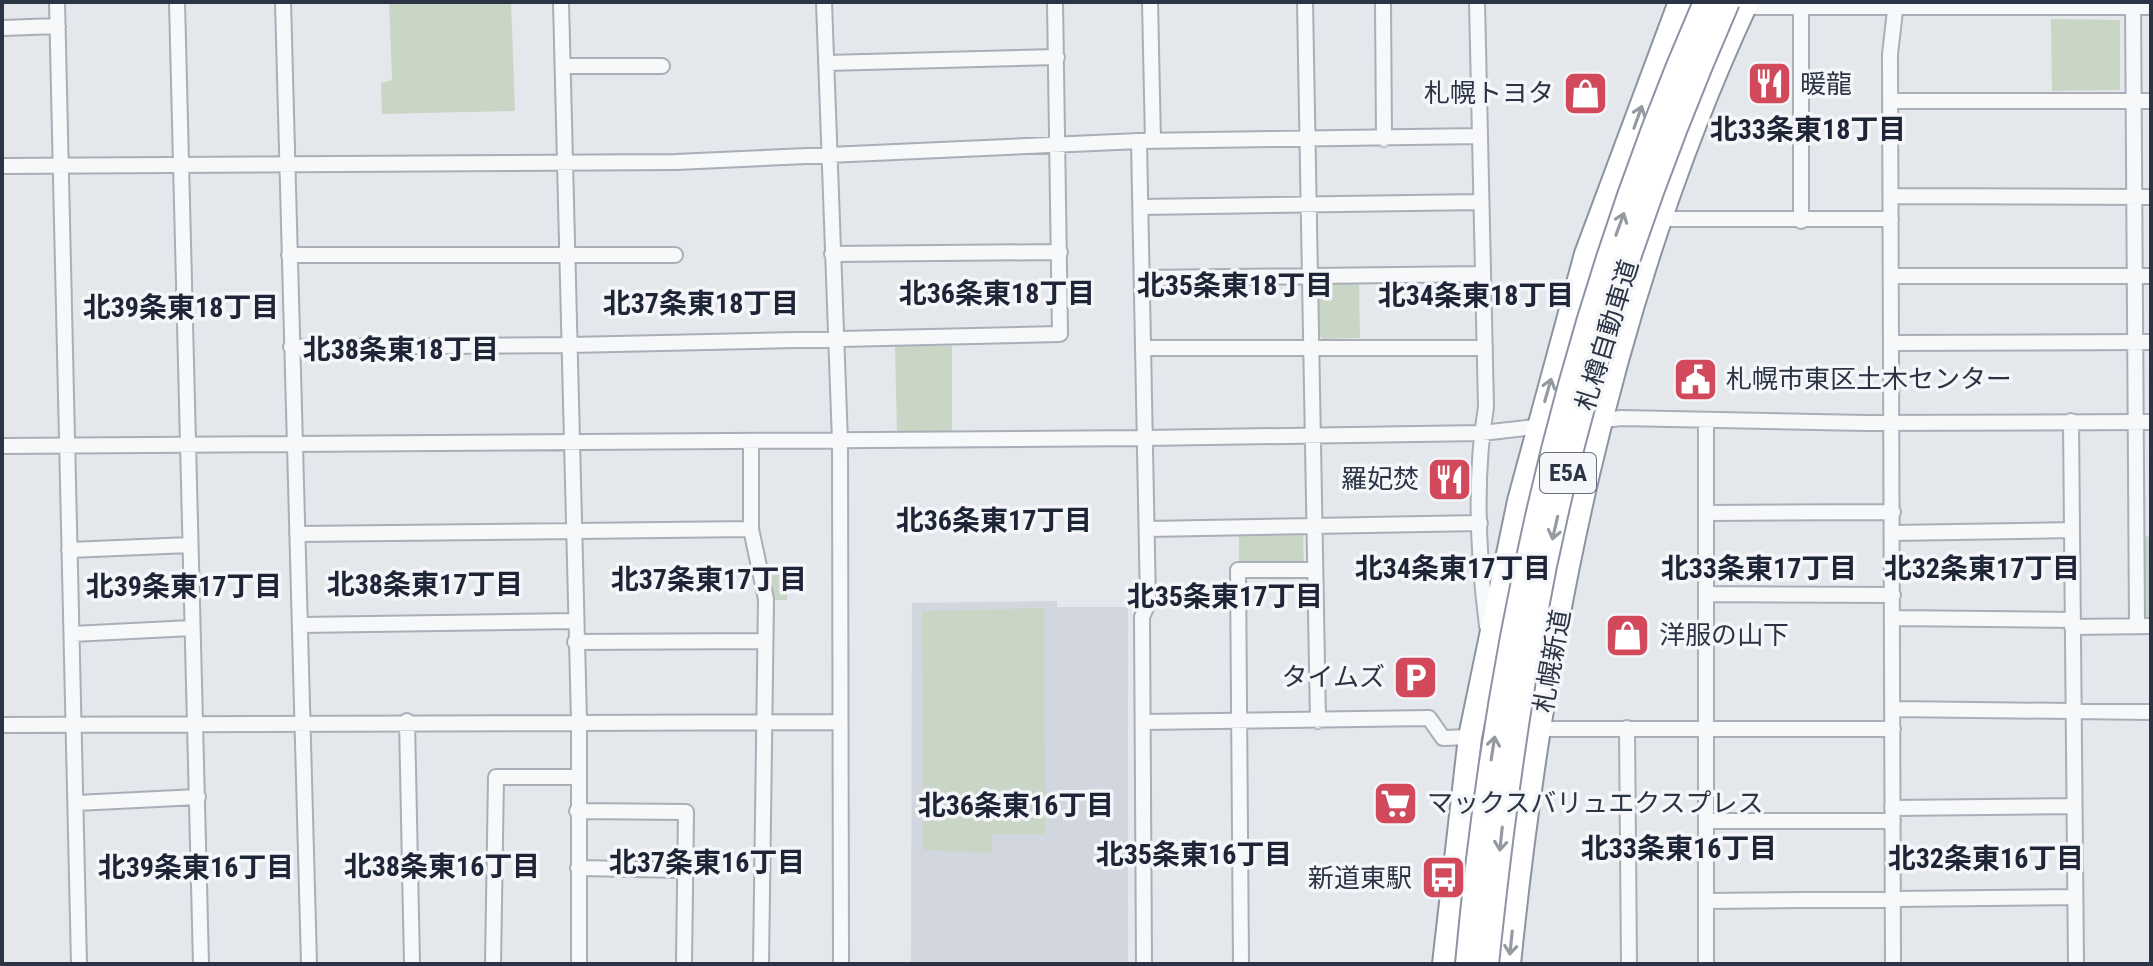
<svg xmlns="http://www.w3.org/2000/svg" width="2153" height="966" viewBox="0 0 2153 966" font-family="'Roboto Condensed','Noto Sans JP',sans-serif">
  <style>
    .built { fill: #d2d6de }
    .green { fill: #c9d6c5 }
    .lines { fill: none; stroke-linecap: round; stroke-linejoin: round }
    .minor-casing { stroke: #a9aeb7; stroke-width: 18 }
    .highway-casing { stroke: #8b94a3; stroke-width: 26 }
    .minor { stroke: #f7f8fa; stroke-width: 14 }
    .highway { stroke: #fff; stroke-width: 22 }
    .highway-bridge-casing { stroke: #8b94a3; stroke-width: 26; stroke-linecap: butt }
    .highway-bridge { stroke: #fff; stroke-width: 22 }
    .oneway { stroke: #959aa2 }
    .labels { text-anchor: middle; stroke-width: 7; stroke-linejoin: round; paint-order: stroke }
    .shield { fill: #f4f6f9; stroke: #676e7b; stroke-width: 2 }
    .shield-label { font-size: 24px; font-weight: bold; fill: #2b3445 }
    .poi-label { font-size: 26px; fill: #2b3445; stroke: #f4f6f9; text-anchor: start }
    .street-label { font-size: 26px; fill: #2b3445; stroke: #f4f6f9 }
    .neighbourhood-label { font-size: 28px; font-weight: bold; fill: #1d2536; stroke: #f4f6f9 }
  </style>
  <rect width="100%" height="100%" fill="#e4e7ec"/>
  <path class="built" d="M 1057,601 L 1057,607 L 1128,607 L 1128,964 L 911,964 L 912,603 Z"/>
  <path class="green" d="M 389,2 L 511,2 L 515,111 L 382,114 L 381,83 L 392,80 Z
    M 2051,19 L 2120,20 L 2120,90 L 2052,91 Z
    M 1321,283 L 1359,283 L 1360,338 L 1323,339 L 1317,334 L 1317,289 Z
    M 895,346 L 952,346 L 952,432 L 897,433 Z
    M 1303,535 L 1304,566 L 1239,565 L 1239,536 Z
    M 2143,536 L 2151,537 L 2151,622 L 2143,616 Z
    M 766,573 L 788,574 L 787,600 L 772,600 Z
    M 1044,608 L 1045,834 L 992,834 L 991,853 L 923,850 L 922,611 Z"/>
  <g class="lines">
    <defs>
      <path id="minor" d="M 57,2 L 79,964
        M 177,2 L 201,964
        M 283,2 L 309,964
        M 561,2 L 579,721 L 579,964
        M 824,2 L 840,442 L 841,964
        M 1150,2 L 1153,141
        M 1305,2 L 1318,721
        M 1383,2 L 1384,139
        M 1477,2 L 1486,407 C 1474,478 1478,555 1487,626
        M 2133,2 L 2137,626
        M 1801,6 L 1801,221
        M 1744,7 L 2151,7
        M 2,28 L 58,26
        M 826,63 L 1057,57
        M 563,66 L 662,66
        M 1890,101 L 2151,101
        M 1139,141 L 1148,603 L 1142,617 L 1144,964
        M 2,166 L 676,162 L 1139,141 L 1480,136
        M 1891,196 L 2151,197
        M 1141,207 L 1481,202
        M 1658,219 L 1891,219
        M 832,254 L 1060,252
        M 289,255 L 675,255
        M 1892,276 L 2151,276
        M 1142,278 L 1483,274
        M 1892,343 L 2151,342
        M 291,347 L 570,345 L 1060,334 L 1055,2
        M 1143,348 L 1485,348
        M 1706,420 L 1706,964
        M 1596,421 L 1621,418 L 1866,423 L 2151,422
        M 2071,421 L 2076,964
        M 751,442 L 751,529 L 766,599 L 761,964
        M 2,446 L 1145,438 L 1482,433 L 1543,426
        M 1706,513 L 1893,512
        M 1147,529 L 1480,523
        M 1893,533 L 2072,530
        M 297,534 L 751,529
        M 69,550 L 190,545
        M 1706,594 L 1893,595
        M 1893,618 L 2073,620
        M 300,625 L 574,621
        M 2072,627 L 2151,626
        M 72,634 L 192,628
        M 575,642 L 765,641
        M 1894,709 L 2151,712
        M 407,721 L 412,964
        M 1143,722 L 1429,718 L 1443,738 L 1470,737
        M 2,725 L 840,722
        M 1627,728 L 1629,964
        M 1539,729 L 1893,729
        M 76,803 L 198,797
        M 1892,808 L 2074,806
        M 577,811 L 686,812 L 684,964
        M 1706,821 L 1893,821
        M 578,868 L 685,870
        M 1706,901 L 2075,897
        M 493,964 L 496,777 L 578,777
        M 1241,964 L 1238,570 L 1314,570
        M 1893,964 L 1890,54 L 1896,2"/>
      <path id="highway" d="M 1444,964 L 1470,737 L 1519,501 L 1586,254 L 1680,2
        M 1509,964 C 1542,639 1608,300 1747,2"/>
    </defs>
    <use href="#minor" class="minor-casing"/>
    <use href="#highway" class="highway-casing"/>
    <use href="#minor" class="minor"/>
    <use href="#highway" class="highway"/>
    <defs>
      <path id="highway-bridge" d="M 1467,964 C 1497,634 1572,306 1705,2
        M 1487,964 C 1499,850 1513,736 1534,623 C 1572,411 1642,199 1728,2"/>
    </defs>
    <use href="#highway-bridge" class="highway-bridge-casing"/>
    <use href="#highway-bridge" class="highway-bridge"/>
  </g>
  <defs><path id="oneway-shaft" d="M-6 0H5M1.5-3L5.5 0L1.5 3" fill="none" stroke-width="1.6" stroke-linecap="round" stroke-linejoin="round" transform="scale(2)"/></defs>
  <g class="oneway">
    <use href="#oneway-shaft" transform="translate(1638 117) rotate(-70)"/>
    <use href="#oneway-shaft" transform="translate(1620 224) rotate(-70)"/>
    <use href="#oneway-shaft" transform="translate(1548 390) rotate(-74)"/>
    <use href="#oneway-shaft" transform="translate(1555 528) rotate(103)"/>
    <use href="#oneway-shaft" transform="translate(1493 748) rotate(-81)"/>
    <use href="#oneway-shaft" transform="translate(1501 839) rotate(96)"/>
    <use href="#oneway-shaft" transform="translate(1511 943) rotate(96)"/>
  </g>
  <defs>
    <symbol id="restaurant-square" viewBox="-11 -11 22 22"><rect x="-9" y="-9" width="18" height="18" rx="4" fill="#d1495b" stroke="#f4f6f9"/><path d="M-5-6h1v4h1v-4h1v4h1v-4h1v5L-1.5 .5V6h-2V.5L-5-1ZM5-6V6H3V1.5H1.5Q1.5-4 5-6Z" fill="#fff"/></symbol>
    <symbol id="shop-square" viewBox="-11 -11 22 22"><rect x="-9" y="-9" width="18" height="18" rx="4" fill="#d1495b" stroke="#f4f6f9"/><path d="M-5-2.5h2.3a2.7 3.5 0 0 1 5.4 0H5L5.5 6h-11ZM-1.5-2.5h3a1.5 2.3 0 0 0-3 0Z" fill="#fff"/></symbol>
    <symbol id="civic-square" viewBox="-11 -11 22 22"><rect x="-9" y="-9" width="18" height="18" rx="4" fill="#d1495b" stroke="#f4f6f9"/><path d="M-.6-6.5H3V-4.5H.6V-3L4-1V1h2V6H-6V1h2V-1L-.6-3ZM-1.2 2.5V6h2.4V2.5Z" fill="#fff"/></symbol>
    <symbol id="parking-square" viewBox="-11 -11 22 22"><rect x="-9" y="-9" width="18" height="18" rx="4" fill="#d1495b" stroke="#f4f6f9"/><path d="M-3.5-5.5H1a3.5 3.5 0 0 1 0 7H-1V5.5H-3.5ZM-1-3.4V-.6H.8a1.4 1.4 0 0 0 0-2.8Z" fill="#fff"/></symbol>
    <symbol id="supermarket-square" viewBox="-11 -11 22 22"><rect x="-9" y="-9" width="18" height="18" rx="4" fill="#d1495b" stroke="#f4f6f9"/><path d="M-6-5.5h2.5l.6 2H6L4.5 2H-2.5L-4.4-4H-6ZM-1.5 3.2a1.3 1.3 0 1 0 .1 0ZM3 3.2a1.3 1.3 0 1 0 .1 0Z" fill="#fff"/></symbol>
    <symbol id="bus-square" viewBox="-11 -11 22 22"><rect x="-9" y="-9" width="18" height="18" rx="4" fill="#d1495b" stroke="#f4f6f9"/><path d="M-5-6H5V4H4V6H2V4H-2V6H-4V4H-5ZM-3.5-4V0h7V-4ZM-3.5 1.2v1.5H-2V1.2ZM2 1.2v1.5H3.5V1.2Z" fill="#fff"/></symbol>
  </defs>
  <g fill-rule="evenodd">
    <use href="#restaurant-square" x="1744" y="58" width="51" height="51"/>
    <use href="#shop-square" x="1560" y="68" width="51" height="51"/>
    <use href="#civic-square" x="1670" y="354" width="51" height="51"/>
    <use href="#restaurant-square" x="1424" y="454" width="51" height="51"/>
    <use href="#shop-square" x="1602" y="610" width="51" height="51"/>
    <use href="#parking-square" x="1390" y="652" width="51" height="51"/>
    <use href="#supermarket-square" x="1370" y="778" width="51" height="51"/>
    <use href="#bus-square" x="1418" y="852" width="51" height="51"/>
  </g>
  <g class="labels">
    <rect class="shield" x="1540" y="453" width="56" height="40" rx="6"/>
    <g class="shield-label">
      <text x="1568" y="481">E5A</text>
    </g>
    <g class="poi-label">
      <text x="1800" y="93">暖龍</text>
      <text x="1554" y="102" text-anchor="end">札幌トヨタ</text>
      <text x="1726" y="388">札幌市東区土木センター</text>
      <text x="1419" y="488" text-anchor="end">羅妃焚</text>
      <text x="1659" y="644">洋服の山下</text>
      <text x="1385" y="686" text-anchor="end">タイムズ</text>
      <text x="1427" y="812">マックスバリュエクスプレス</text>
      <text x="1412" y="887" text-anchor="end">新道東駅</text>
    </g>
    <g class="street-label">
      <text transform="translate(1607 335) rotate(-73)" y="9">札樽自動車道</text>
      <text transform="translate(1552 661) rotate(-80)" y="9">札幌新道</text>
    </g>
    <g class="neighbourhood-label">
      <text x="1808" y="139">北33条東18丁目</text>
      <text x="1235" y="295">北35条東18丁目</text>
      <text x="997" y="303">北36条東18丁目</text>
      <text x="1476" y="305">北34条東18丁目</text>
      <text x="701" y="313">北37条東18丁目</text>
      <text x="181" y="317">北39条東18丁目</text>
      <text x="401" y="359">北38条東18丁目</text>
      <text x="994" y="530">北36条東17丁目</text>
      <text x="1453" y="578">北34条東17丁目</text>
      <text x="1759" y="578">北33条東17丁目</text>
      <text x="1982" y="578">北32条東17丁目</text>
      <text x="709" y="589">北37条東17丁目</text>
      <text x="425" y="594">北38条東17丁目</text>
      <text x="184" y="596">北39条東17丁目</text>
      <text x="1225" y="606">北35条東17丁目</text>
      <text x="1016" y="815">北36条東16丁目</text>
      <text x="1679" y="858">北33条東16丁目</text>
      <text x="1194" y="864">北35条東16丁目</text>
      <text x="1986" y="868">北32条東16丁目</text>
      <text x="707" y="872">北37条東16丁目</text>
      <text x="442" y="876">北38条東16丁目</text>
      <text x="196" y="877">北39条東16丁目</text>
    </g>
  </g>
  <rect width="2153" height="966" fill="none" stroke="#2b3445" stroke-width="8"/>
</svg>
